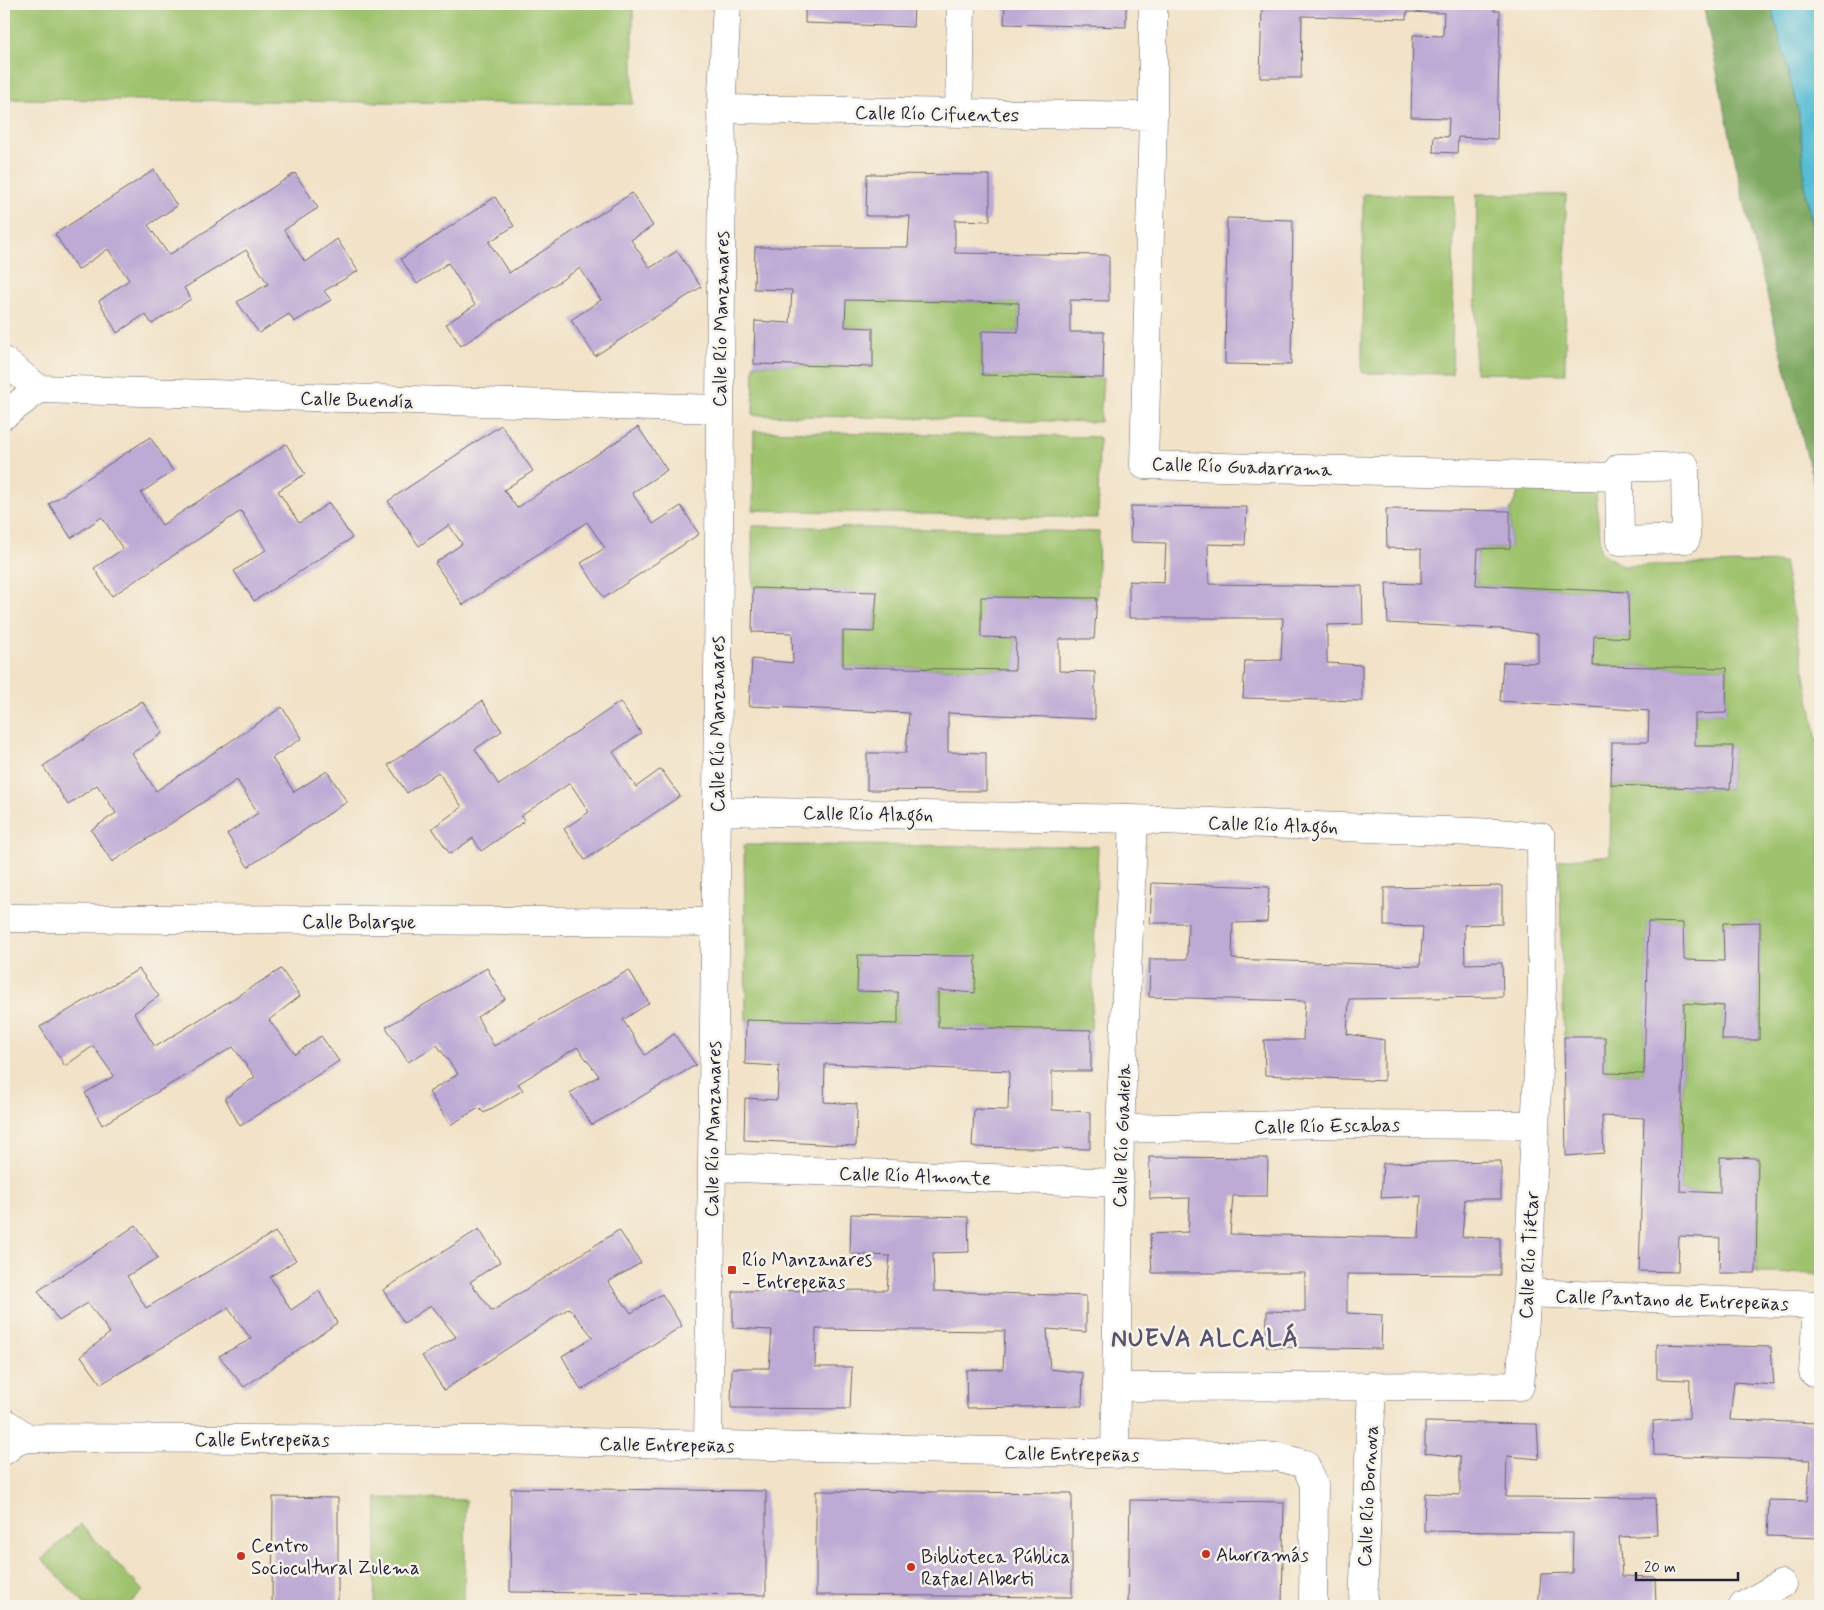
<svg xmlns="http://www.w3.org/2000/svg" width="1824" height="1610" viewBox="0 0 1824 1610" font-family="Mynerve,sans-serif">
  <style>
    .green { fill: #9ec26d; stroke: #607254 }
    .forest { fill: #7ea860; stroke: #50654e }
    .water { fill: #56bdd4; stroke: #3c7088 }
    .building { fill: #bdaad5 }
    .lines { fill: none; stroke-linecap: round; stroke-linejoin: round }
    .minor-casing { stroke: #6b656c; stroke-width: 29 }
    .minor { stroke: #fff; stroke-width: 28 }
    .poi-dot { fill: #c8321e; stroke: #f7f3e8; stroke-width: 2 }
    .labels { text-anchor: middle; stroke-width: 5; stroke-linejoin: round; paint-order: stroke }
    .street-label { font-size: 19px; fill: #22223b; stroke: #f7f3e8 }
    .poi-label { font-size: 19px; fill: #22223b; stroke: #f7f3e8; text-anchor: start }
    .district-label { font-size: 24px; font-weight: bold; letter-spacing: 1px; fill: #585271; stroke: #f7f3e8 }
  </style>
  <rect width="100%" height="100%" fill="#f7f3e8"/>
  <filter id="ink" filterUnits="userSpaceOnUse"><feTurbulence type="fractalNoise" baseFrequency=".02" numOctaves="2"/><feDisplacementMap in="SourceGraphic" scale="10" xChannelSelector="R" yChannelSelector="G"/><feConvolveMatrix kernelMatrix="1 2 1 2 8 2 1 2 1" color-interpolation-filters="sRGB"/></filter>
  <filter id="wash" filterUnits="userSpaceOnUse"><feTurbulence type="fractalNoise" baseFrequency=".0096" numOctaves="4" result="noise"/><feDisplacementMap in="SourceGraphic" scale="20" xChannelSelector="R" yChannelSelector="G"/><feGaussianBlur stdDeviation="1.12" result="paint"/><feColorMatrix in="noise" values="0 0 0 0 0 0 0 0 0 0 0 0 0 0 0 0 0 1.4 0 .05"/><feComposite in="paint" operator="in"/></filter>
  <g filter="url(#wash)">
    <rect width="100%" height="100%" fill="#f2e2c7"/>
    <path class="green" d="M 4,4 L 633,4 L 633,104 L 4,99 Z
      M 1363,194 L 1454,195 L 1452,374 L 1362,373 Z
      M 1477,194 L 1566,195 L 1565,374 L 1475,373 Z
      M 846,300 L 1019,303 L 1018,332 L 982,332 L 982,375 L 1103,378 L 1100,422 L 753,415 L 754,364 L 873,367 L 873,328 L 845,327 Z
      M 754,431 L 1099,437 L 1098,518 L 753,510 Z
      M 1526,475 L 1595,477 L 1600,551 L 1622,566 L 1784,562 L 1820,757 L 1820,1274 L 1756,1273 L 1758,1158 L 1721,1157 L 1720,1193 L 1680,1191 L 1684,1003 L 1724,1006 L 1722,1040 L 1759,1040 L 1760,922 L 1723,923 L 1724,961 L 1684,960 L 1683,923 L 1648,922 L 1644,1074 L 1605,1073 L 1605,1037 L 1564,1037 L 1559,860 L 1610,855 L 1611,785 L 1730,789 L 1733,746 L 1695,746 L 1695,714 L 1726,713 L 1727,668 L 1593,666 L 1594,636 L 1629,638 L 1628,592 L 1476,585 L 1478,549 L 1510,548 L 1510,511 Z
      M 752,526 L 1099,532 L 1097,598 L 982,597 L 981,637 L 1016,638 L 1015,670 L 843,667 L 843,631 L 874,632 L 877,592 L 753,588 Z
      M 744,845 L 1098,846 L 1091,1030 L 938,1027 L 938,990 L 974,992 L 858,955 L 858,991 L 898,992 L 898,1024 L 746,1020 Z
      M 377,1498 L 466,1500 L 464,1606 L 375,1606 Z
      M 80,1524 L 143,1591 L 127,1606 L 86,1606 L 42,1559 Z"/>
    <path class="forest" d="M 1703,4 L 1771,4 L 1799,113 L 1806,196 L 1820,271 L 1820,509 L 1742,193 Z"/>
    <path class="water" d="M 1771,4 L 1820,4 L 1820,271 L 1806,196 L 1799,114 Z"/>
    <g id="blocks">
      <path class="building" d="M 805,4 L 914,4 L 913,27 L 805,23 Z
        M 1005,4 L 1126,4 L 1126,27 L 1004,24 Z
        M 1262,4 L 1495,4 L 1494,11 L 1500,11 L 1497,139 L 1458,137 L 1457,153 L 1433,152 L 1434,136 L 1448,137 L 1449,118 L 1411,117 L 1413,35 L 1443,36 L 1444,13 L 1407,12 L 1406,19 L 1302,16 L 1301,78 L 1260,78 Z
        M 154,170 L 177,206 L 148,225 L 169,255 L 295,173 L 318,208 L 284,230 L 305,262 L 337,239 L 358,271 L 324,291 L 331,300 L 294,322 L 289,314 L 259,333 L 237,302 L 268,284 L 246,250 L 184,288 L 191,299 L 152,324 L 145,314 L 117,333 L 99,301 L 129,280 L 108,249 L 78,270 L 55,234 Z
        M 867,174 L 990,175 L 990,221 L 955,220 L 955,253 L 1109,255 L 1109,301 L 1070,300 L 1070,332 L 1104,332 L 1103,378 L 982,375 L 982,331 L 1018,332 L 1019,303 L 846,300 L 845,327 L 873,328 L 873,367 L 754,364 L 755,321 L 790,323 L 792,290 L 754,289 L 755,247 L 908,247 L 910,216 L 866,216 Z
        M 632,193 L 653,226 L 631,240 L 650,268 L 677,251 L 701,287 L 595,356 L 571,320 L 601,300 L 580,268 L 461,346 L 446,324 L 475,305 L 448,263 L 417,284 L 401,259 L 495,197 L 514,226 L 489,242 L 509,273 Z
        M 1227,218 L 1293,220 L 1291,365 L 1225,364 Z
        M 501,425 L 533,471 L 504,490 L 517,508 L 638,427 L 667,470 L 632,493 L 653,524 L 681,506 L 699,534 L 604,598 L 581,563 L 605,548 L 587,522 L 463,605 L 435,563 L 462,544 L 449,525 L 419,546 L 388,501 Z
        M 150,437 L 173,471 L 141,493 L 162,525 L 286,444 L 305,474 L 278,491 L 299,523 L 329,503 L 352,538 L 254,601 L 234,571 L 266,550 L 241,511 L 112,596 L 94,568 L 123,549 L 102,517 L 71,538 L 49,504 Z
        M 1131,506 L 1247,507 L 1245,545 L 1208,544 L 1209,584 L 1362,586 L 1363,624 L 1327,625 L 1327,663 L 1362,665 L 1362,701 L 1243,698 L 1245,661 L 1281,660 L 1283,618 L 1129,618 L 1129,581 L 1164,583 L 1166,543 L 1130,542 Z
        M 1386,509 L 1510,511 L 1510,548 L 1478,549 L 1476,585 L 1628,592 L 1629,638 L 1594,636 L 1593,666 L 1727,668 L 1726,713 L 1695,714 L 1695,746 L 1733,746 L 1730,789 L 1611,785 L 1612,742 L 1648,742 L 1649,711 L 1500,701 L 1503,662 L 1538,663 L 1538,634 L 1501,629 L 1388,623 L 1386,583 L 1421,584 L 1421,549 L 1387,548 Z
        M 753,588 L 877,592 L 874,632 L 843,631 L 843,667 L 1015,670 L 1016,638 L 981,637 L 981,597 L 1097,598 L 1094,639 L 1059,639 L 1059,671 L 1095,672 L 1095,719 L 948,713 L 948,752 L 986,753 L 986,791 L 867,790 L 867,753 L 906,753 L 909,713 L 749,706 L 752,659 L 793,663 L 792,633 L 752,632 Z
        M 142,701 L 163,733 L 132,753 L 156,791 L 282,707 L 302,738 L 272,758 L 294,792 L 327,771 L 347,802 L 248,867 L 227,834 L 258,813 L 237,780 L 112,862 L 91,830 L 116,813 L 97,785 L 68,805 L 43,766 Z
        M 482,701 L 502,731 L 475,749 L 499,785 L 620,702 L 641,733 L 613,752 L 636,787 L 661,769 L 680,796 L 585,860 L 564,829 L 589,812 L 570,783 L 521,816 L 525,821 L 481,851 L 473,838 L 450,854 L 432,828 L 462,807 L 438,772 L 407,793 L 388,765 Z
        M 1152,883 L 1269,887 L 1267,922 L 1233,923 L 1232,959 L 1420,966 L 1423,927 L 1384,926 L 1384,888 L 1502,886 L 1502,924 L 1464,925 L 1465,964 L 1502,963 L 1503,997 L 1349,999 L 1347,1034 L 1384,1040 L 1384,1081 L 1265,1075 L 1264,1040 L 1303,1040 L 1305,1001 L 1149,997 L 1150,959 L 1187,959 L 1188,923 L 1150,923 Z
        M 1648,922 L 1683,923 L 1684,960 L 1724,961 L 1723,923 L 1760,922 L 1759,1040 L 1722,1040 L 1724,1006 L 1684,1003 L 1680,1191 L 1720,1193 L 1720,1157 L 1758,1158 L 1756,1273 L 1719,1273 L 1720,1238 L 1679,1236 L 1678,1272 L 1639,1271 L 1644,1118 L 1602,1116 L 1604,1153 L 1566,1156 L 1564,1037 L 1605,1037 L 1605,1073 L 1644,1074 Z
        M 858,955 L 976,956 L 975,993 L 938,990 L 938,1027 L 1091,1030 L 1091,1071 L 1052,1071 L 1052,1110 L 1090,1112 L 1090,1149 L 972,1147 L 974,1109 L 1008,1110 L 1009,1071 L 825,1064 L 824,1102 L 857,1104 L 856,1146 L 744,1140 L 745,1098 L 777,1100 L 779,1066 L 745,1064 L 746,1020 L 898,1024 L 898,992 L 857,991 Z
        M 487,968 L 505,999 L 477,1017 L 494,1046 L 629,970 L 649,1003 L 623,1020 L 645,1055 L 674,1034 L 696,1065 L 592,1125 L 570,1093 L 599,1076 L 577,1047 L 518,1084 L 523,1090 L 484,1113 L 479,1108 L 450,1125 L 429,1092 L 458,1074 L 437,1045 L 408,1062 L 386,1027 Z
        M 139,969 L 159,996 L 134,1013 L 155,1047 L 281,969 L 300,996 L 269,1020 L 295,1054 L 321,1036 L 339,1061 L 240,1126 L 225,1098 L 255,1077 L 233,1047 L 102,1125 L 85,1093 L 114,1076 L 93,1046 L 65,1066 L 40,1027 Z
        M 1149,1157 L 1268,1158 L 1267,1196 L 1233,1196 L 1230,1234 L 1419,1238 L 1421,1196 L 1381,1198 L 1383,1163 L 1501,1161 L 1501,1199 L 1465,1199 L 1462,1237 L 1500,1238 L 1500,1275 L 1347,1274 L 1347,1313 L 1382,1315 L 1381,1349 L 1266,1347 L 1267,1311 L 1305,1312 L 1305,1273 L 1152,1273 L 1150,1234 L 1188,1232 L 1190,1198 L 1150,1199 Z
        M 851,1214 L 968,1217 L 969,1252 L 933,1253 L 934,1291 L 1086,1296 L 1086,1332 L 1047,1329 L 1050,1369 L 1083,1373 L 1082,1406 L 967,1408 L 966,1370 L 1003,1369 L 1005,1331 L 816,1329 L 815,1367 L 852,1367 L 850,1409 L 731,1408 L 732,1368 L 769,1368 L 772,1330 L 733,1328 L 733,1291 L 887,1290 L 890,1256 L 850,1254 Z
        M 136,1225 L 158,1258 L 127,1276 L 146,1308 L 275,1232 L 296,1260 L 270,1277 L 291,1310 L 319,1291 L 337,1323 L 244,1387 L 219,1356 L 251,1339 L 228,1308 L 101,1384 L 81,1356 L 110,1333 L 88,1303 L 59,1321 L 38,1291 Z
        M 479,1229 L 500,1262 L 470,1282 L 492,1311 L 619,1230 L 641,1263 L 608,1282 L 631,1313 L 662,1294 L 682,1326 L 581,1390 L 562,1356 L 593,1337 L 569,1308 L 444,1390 L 422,1356 L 456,1337 L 431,1305 L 404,1323 L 383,1290 Z
        M 1657,1344 L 1771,1347 L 1774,1385 L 1734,1382 L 1730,1420 L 1820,1423 L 1820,1538 L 1767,1536 L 1769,1500 L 1807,1501 L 1810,1460 L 1654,1455 L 1653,1421 L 1689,1418 L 1690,1380 L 1657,1379 Z
        M 1425,1422 L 1537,1424 L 1539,1459 L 1507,1456 L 1506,1497 L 1655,1498 L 1657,1535 L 1619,1537 L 1622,1576 L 1655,1577 L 1656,1606 L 1538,1606 L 1541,1574 L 1572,1573 L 1573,1533 L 1424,1531 L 1425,1493 L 1460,1495 L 1460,1457 L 1425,1453 Z
        M 511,1488 L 766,1491 L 766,1595 L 510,1592 Z
        M 816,1491 L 1072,1493 L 1072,1597 L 816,1595 Z
        M 273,1497 L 338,1498 L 338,1606 L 272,1606 Z
        M 1130,1500 L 1284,1502 L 1282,1606 L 1128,1606 Z"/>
    </g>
  </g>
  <g filter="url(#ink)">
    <use href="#blocks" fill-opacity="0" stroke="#6b656c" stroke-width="1"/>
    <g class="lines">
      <defs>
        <path id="minor" d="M 1153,4 L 1153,116 L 1144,465 L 1619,477
          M 721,109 L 1153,116
          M 959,113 L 961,4
          M 4,361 L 39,389
          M 4,415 L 39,389 L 719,409
          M 1685,466 L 1686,539 L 1620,541 L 1619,468 Z
          M 717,811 L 1134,819 L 1498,833 L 1541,837 L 1542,988 L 1527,1293 L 1520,1386 L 1116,1387
          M 4,918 L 715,922
          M 1120,1129 L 1325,1124 L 1535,1125
          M 712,1167 L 1119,1183
          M 1527,1293 L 1820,1305
          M 1817,1305 L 1813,1372 L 1820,1373
          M 4,1422 L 28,1438
          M 708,1444 L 717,811 L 722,149 L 721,109 L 727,4
          M 4,1451 L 17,1441 L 28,1438 L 493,1440 L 1278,1457 L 1305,1464 L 1314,1484 L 1313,1606
          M 1115,1454 L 1120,1129 L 1134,819
          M 1363,1606 L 1372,1386
          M 1743,1606 L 1782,1584"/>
      </defs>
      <use href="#minor" class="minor-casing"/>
      <use href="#minor" class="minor"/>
    </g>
  </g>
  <g class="poi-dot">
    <rect x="727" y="1265" width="10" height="10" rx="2.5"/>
    <circle cx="1206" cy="1554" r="5"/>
    <circle cx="241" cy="1556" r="5"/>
    <circle cx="911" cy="1567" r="5"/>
  </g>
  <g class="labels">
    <g class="street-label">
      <text transform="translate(937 113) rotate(1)" y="7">Calle Río Cifuentes</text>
      <text transform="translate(720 319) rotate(-89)" y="7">Calle Río Manzanares</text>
      <text transform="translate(357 399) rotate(2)" y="7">Calle Buendía</text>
      <text transform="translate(1242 466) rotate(2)" y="7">Calle Río Guadarrama</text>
      <text transform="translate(717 724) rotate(-90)" y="7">Calle Río Manzanares</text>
      <text transform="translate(868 813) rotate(1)" y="7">Calle Río Alagón</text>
      <text transform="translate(1273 824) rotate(2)" y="7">Calle Río Alagón</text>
      <text x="359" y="928">Calle Bolarque</text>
      <text transform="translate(1327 1125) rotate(-1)" y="7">Calle Río Escabas</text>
      <text transform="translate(712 1129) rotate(-89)" y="7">Calle Río Manzanares</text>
      <text transform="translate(1121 1136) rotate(-88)" y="7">Calle Río Guadiela</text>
      <text transform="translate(915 1175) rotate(2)" y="7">Calle Río Almonte</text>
      <text transform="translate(1528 1255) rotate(-87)" y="7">Calle Río Tiétar</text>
      <text transform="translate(1672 1299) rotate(2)" y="7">Calle Pantano de Entrepeñas</text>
      <text x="262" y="1446">Calle Entrepeñas</text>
      <text transform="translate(667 1444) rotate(1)" y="7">Calle Entrepeñas</text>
      <text transform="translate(1072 1453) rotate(1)" y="7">Calle Entrepeñas</text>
      <text transform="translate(1367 1496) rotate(-87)" y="7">Calle Río Bornova</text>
    </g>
    <g class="poi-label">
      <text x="742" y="1266">Río Manzanares<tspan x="742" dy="22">- Entrepeñas</tspan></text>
      <text x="251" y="1552">Centro<tspan x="251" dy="22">Sociocultural Zulema</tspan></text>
      <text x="1216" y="1561">Ahorramás</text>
      <text x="921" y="1563">Biblioteca Pública<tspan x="921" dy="22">Rafael Alberti</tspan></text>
    </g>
    <g class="district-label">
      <text x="1205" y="1346">NUEVA ALCALÁ</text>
    </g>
  </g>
  <rect width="1824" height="1610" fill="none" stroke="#f7f3e8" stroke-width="20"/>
  <path d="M1636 1572v8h102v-8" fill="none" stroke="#22223b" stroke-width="2.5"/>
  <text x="1644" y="1572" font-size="15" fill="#22223b" stroke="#f7f3e8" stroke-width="4" paint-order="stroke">20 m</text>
</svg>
